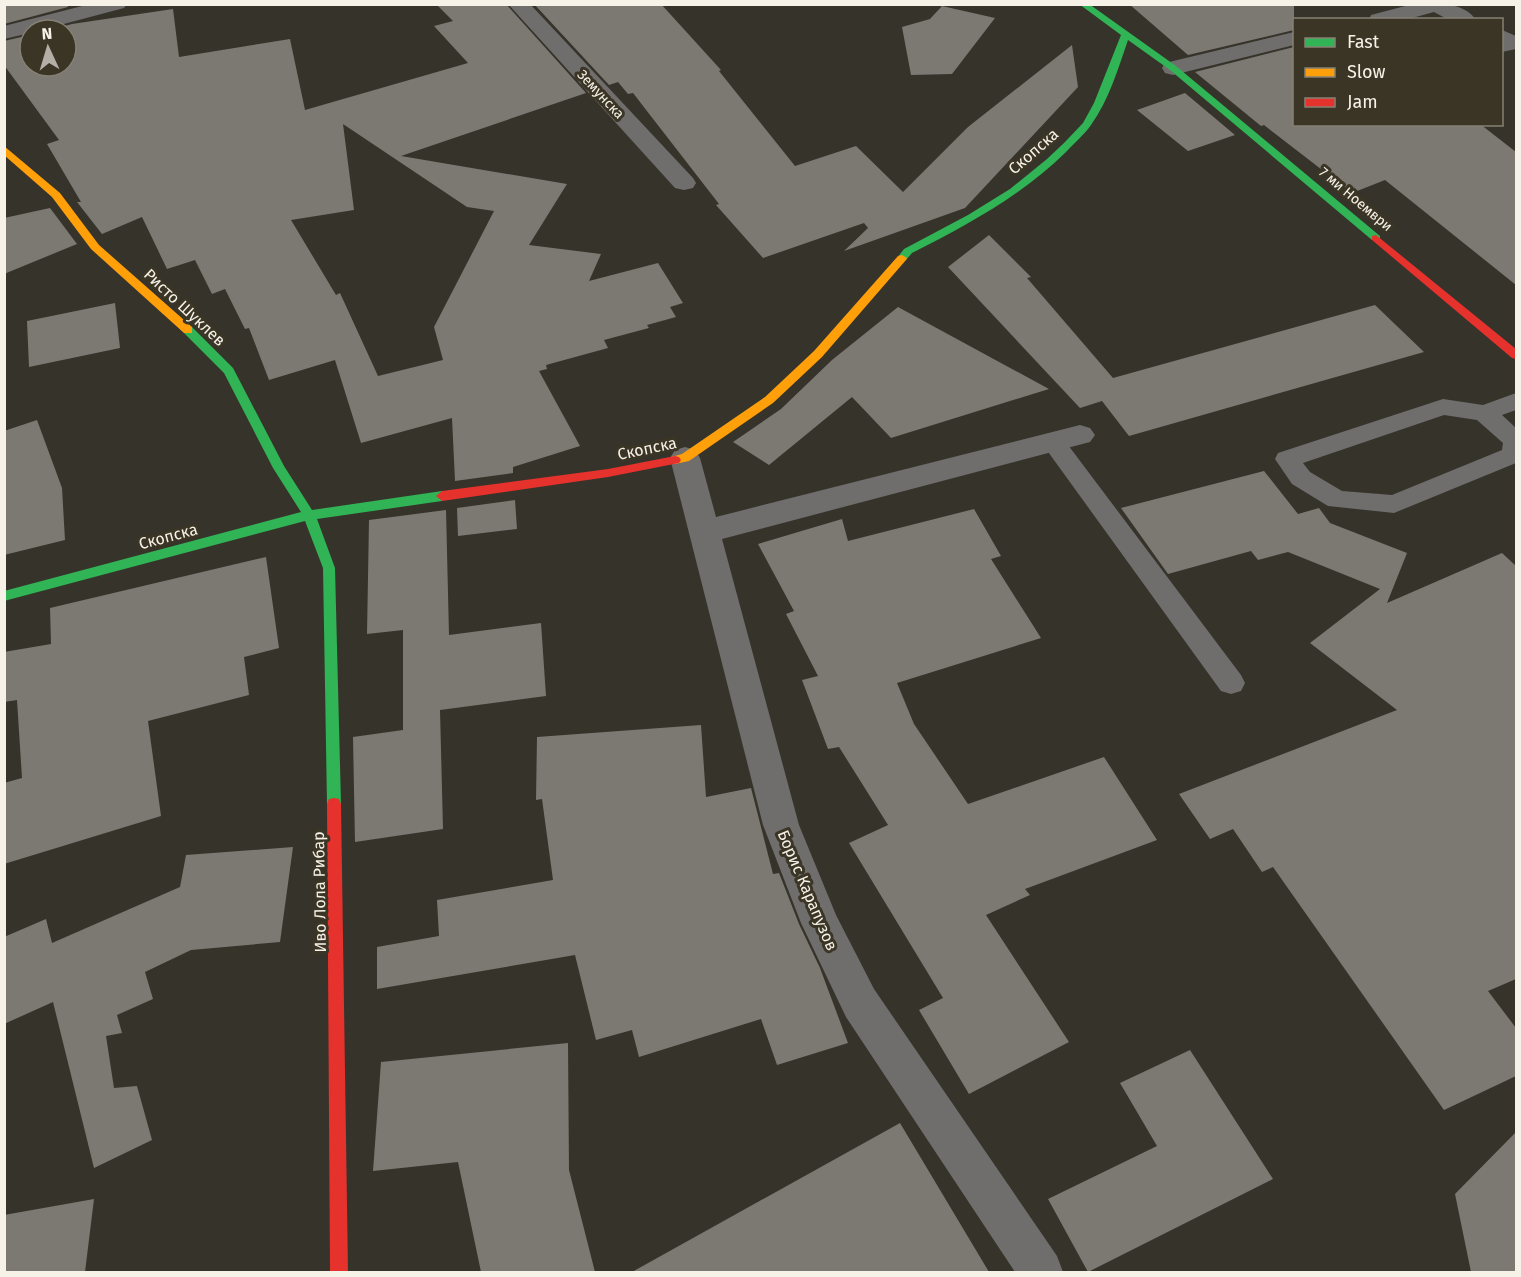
<svg xmlns="http://www.w3.org/2000/svg" width="1521" height="1277" viewBox="0 0 1521 1277" font-family="'Fira Sans',sans-serif">
  <style>
    .building { fill: #7c7972; fill-rule: evenodd }
    .lines { fill: none; stroke-linecap: round; stroke-linejoin: round }
    .lane { fill: #706e6d; fill-rule: evenodd }
    .street { fill: #706e6d; fill-rule: evenodd }
    .fast { fill: #30b455; fill-rule: evenodd }
    .slow { fill: #ff9f0a; fill-rule: evenodd }
    .jam { fill: #e5322d; fill-rule: evenodd }
    .labels { text-anchor: middle; stroke-width: 6; stroke-linejoin: round; paint-order: stroke }
    .far-street-label { font-size: 14px; fill: #f6f2e8; stroke: #3b3526 }
    .street-label { font-size: 16px; fill: #f6f2e8; stroke: #3b3526 }
  </style>
  <rect width="100%" height="100%" fill="#36332b"/>
  <path class="building" d="M 4,4 L 67,4 L 68,7 L 4,24 Z
    M 436,4 L 506,4 L 586,93 L 401,156 L 567,184 L 529,245 L 601,254 L 589,281 L 658,263 L 683,303 L 670,307 L 676,317 L 647,325 L 649,328 L 604,340 L 608,348 L 546,365 L 547,369 L 539,371 L 580,446 L 513,467 L 513,473 L 455,481 L 452,418 L 361,443 L 335,360 L 269,380 L 249,328 L 245,329 L 225,289 L 212,294 L 195,260 L 167,269 L 142,217 L 102,234 L 77,202 L 81,202 L 47,144 L 59,140 L 4,65 L 4,41 L 30,35 L 30,66 L 66,66 L 66,30 L 50,30 L 72,24 L 173,9 L 179,57 L 290,39 L 305,110 L 468,63 L 434,26 L 453,21 ZM 343,124 L 467,207 L 494,211 L 434,327 L 443,360 L 378,376 L 340,293 L 336,295 L 291,220 L 354,210 Z
    M 534,4 L 661,4 L 721,70 L 719,71 L 795,166 L 856,146 L 903,192 L 968,127 L 1072,45 L 1078,87 L 965,208 L 844,251 L 868,228 L 864,223 L 763,258 L 716,205 L 719,204 L 633,93 L 628,94 L 618,82 L 609,85 Z
    M 1129,4 L 1294,4 L 1294,30 L 1188,55 Z
    M 942,6 L 995,18 L 952,74 L 911,75 L 902,27 L 930,19 Z
    M 1294,47 L 1294,124 L 1480,124 L 1516,152 L 1516,285 L 1385,180 L 1352,193 L 1264,125 L 1261,126 L 1195,72 Z
    M 1185,93 L 1235,135 L 1188,151 L 1137,110 Z
    M 50,208 L 77,244 L 4,274 L 4,218 Z
    M 989,235 L 1031,277 L 1027,278 L 1113,378 L 1375,305 L 1424,352 L 1129,436 L 1102,401 L 1080,408 L 948,267 Z
    M 115,303 L 120,348 L 29,367 L 27,321 Z
    M 898,307 L 1049,389 L 891,438 L 852,397 L 769,465 L 733,442 L 781,409 L 832,360 Z
    M 37,420 L 62,488 L 65,540 L 4,555 L 4,431 Z
    M 1264,471 L 1298,514 L 1319,508 L 1330,523 L 1407,553 L 1387,603 L 1502,553 L 1516,566 L 1516,979 L 1488,991 L 1516,1028 L 1516,1076 L 1444,1110 L 1273,867 L 1262,872 L 1233,829 L 1210,839 L 1179,794 L 1397,710 L 1310,643 L 1380,589 L 1288,552 L 1258,560 L 1251,551 L 1168,574 L 1121,508 Z
    M 515,500 L 517,529 L 458,536 L 457,508 Z
    M 974,509 L 1001,556 L 991,559 L 1041,638 L 897,683 L 914,724 L 968,804 L 1104,757 L 1157,840 L 1025,889 L 1030,895 L 986,915 L 1069,1042 L 969,1094 L 919,1010 L 943,998 L 849,843 L 888,825 L 839,747 L 828,749 L 802,680 L 818,676 L 786,614 L 794,611 L 758,544 L 842,519 L 848,541 Z
    M 446,510 L 449,635 L 541,623 L 546,696 L 440,710 L 443,829 L 355,842 L 353,737 L 403,730 L 403,630 L 367,634 L 369,520 Z
    M 266,557 L 279,648 L 244,657 L 249,695 L 148,721 L 161,816 L 4,864 L 4,783 L 22,778 L 17,700 L 4,702 L 4,652 L 51,644 L 50,608 Z
    M 701,725 L 706,797 L 751,788 L 773,874 L 779,873 L 799,924 L 820,968 L 848,1043 L 777,1065 L 761,1019 L 639,1057 L 632,1030 L 596,1040 L 575,955 L 377,989 L 377,947 L 439,936 L 437,900 L 553,880 L 542,799 L 536,800 L 537,737 Z
    M 293,847 L 280,942 L 191,950 L 145,972 L 153,999 L 117,1015 L 122,1033 L 106,1036 L 114,1088 L 137,1086 L 152,1140 L 94,1168 L 53,1002 L 4,1024 L 4,937 L 46,919 L 52,943 L 180,887 L 186,855 Z
    M 568,1043 L 569,1170 L 595,1272 L 481,1272 L 458,1162 L 373,1171 L 381,1062 Z
    M 1190,1050 L 1273,1179 L 1088,1272 L 1048,1199 L 1157,1146 L 1120,1083 Z
    M 900,1123 L 989,1272 L 632,1272 Z
    M 1516,1132 L 1516,1272 L 1471,1272 L 1455,1194 Z
    M 94,1199 L 85,1272 L 4,1272 L 4,1215 Z"/>
  <g class="lines">
    <path class="lane" d="M 1516,393 L 1516,410 L 1502,415 L 1516,428 L 1516,463 L 1394,513 L 1328,506 L 1292,484 L 1275,459 L 1278,453 L 1443,399 L 1483,405 ZM 1444,415 L 1477,420 L 1503,443 L 1502,450 L 1392,495 L 1342,491 L 1310,472 L 1303,463 Z
      M 1054,434 L 1062,437 L 1241,675 L 1245,683 L 1241,691 L 1231,694 L 1221,691 L 1046,449 L 1042,443 L 1046,437 Z"/>
    <path class="street" d="M 90,4 L 127,4 L 124,8 L 41,30 L 30,30 L 30,33 L 4,39 L 4,26 Z
      M 508,4 L 530,4 L 693,178 L 696,183 L 693,188 L 684,190 L 675,188 Z
      M 1413,4 C 1433,4 1463,0 1476,20 L 1449,20 L 1434,12 L 1405,20 L 1369,20 L 1371,15 Z
      M 1502,30 L 1516,36 L 1516,49 L 1502,52 Z
      M 1294,32 L 1294,45 L 1173,75 L 1165,73 L 1162,68 L 1165,63 Z
      M 1080,425 L 1090,428 L 1095,435 L 1090,442 L 722,539 L 799,825 L 836,915 L 874,989 L 1057,1256 L 1063,1272 L 1015,1272 L 846,1017 L 801,923 L 763,825 L 670,458 L 675,450 L 685,447 L 695,450 L 700,458 L 716,517 Z"/>
    <path class="fast" d="M 1079,4 L 1089,4 L 1176,66 L 1380,236 L 1380,240 L 1372,240 L 1170,70 L 1128,40 C 1118,69 1109,100 1091,125 C 1084,135 1074,143 1066,152 C 1021,196 967,225 912,253 L 906,260 L 898,260 L 897,258 L 904,249 L 968,215 L 1010,189 L 1047,159 L 1065,142 L 1083,123 L 1094,103 L 1121,35 Z
      M 188,326 L 192,327 L 233,368 L 284,466 L 312,510 L 442,491 L 448,496 L 442,501 L 317,519 L 335,568 L 341,804 L 339,809 L 334,810 L 329,809 L 327,804 L 323,568 L 305,521 L 4,601 L 4,591 L 301,512 L 273,468 L 224,373 L 184,333 L 184,327 Z"/>
    <path class="slow" d="M 4,146 L 60,193 L 99,245 L 192,327 L 192,333 L 184,333 L 91,249 L 52,197 L 4,155 Z
      M 902,255 L 907,258 L 906,260 L 822,357 L 773,403 L 689,461 L 675,464 L 671,463 L 669,460 L 671,457 L 682,454 L 765,397 L 814,351 L 898,256 Z"/>
    <path class="jam" d="M 1376,235 L 1516,349 L 1516,359 L 1512,358 L 1372,240 L 1372,236 Z
      M 675,456 L 679,457 L 681,460 L 679,463 L 608,477 L 442,501 L 436,496 L 442,491 L 608,469 Z
      M 334,798 L 339,799 L 341,804 L 348,1272 L 330,1272 L 327,804 L 329,799 Z"/>
  </g>
  <g class="labels">
    <g class="far-street-label">
      <text transform="translate(601 94) rotate(47)" y="5">Земунска</text>
      <text transform="translate(1356 199) rotate(40)" y="5">7 ми Ноември</text>
    </g>
    <g class="street-label">
      <text transform="translate(1033 151) rotate(-41)" y="6">Скопска</text>
      <text transform="translate(185 307) rotate(43)" y="6">Ристо Шуклев</text>
      <text transform="translate(647 448) rotate(-12)" y="6">Скопска</text>
      <text transform="translate(168 536) rotate(-15)" y="6">Скопска</text>
      <text transform="translate(808 890) rotate(67)" y="6">Борис Карапузов</text>
      <text transform="translate(319 892) rotate(-91)" y="6">Иво Лола Рибар</text>
    </g>
  </g>
  <rect width="1521" height="1277" fill="none" stroke="#f6f2e8" stroke-width="12"/>
  <rect x="1293" y="18" width="210" height="108" fill="#3b3526" stroke="#868174" stroke-width="1.5"/>
  <rect x="1305" y="38" width="30" height="9" fill="#30b455" stroke="#868174" stroke-width="1.5"/>
  <text x="1347" y="48" font-size="18" fill="#f6f2e8">Fast</text>
  <rect x="1305" y="68" width="30" height="9" fill="#ff9f0a" stroke="#868174" stroke-width="1.5"/>
  <text x="1347" y="78" font-size="18" fill="#f6f2e8">Slow</text>
  <rect x="1305" y="98" width="30" height="9" fill="#e5322d" stroke="#868174" stroke-width="1.5"/>
  <text x="1347" y="108" font-size="18" fill="#f6f2e8">Jam</text>
  <g transform="translate(48 48) rotate(356)"><circle r="28" fill="#3b3526" stroke="#868174" stroke-width="1.5"/>
  <path d="M0-4.5L10 22L0 15L-10 22Z" fill="#b3afa6"/>
  <text y="-9" font-size="16" font-weight="bold" text-anchor="middle" fill="#f6f2e8">N</text>
  </g>
</svg>
